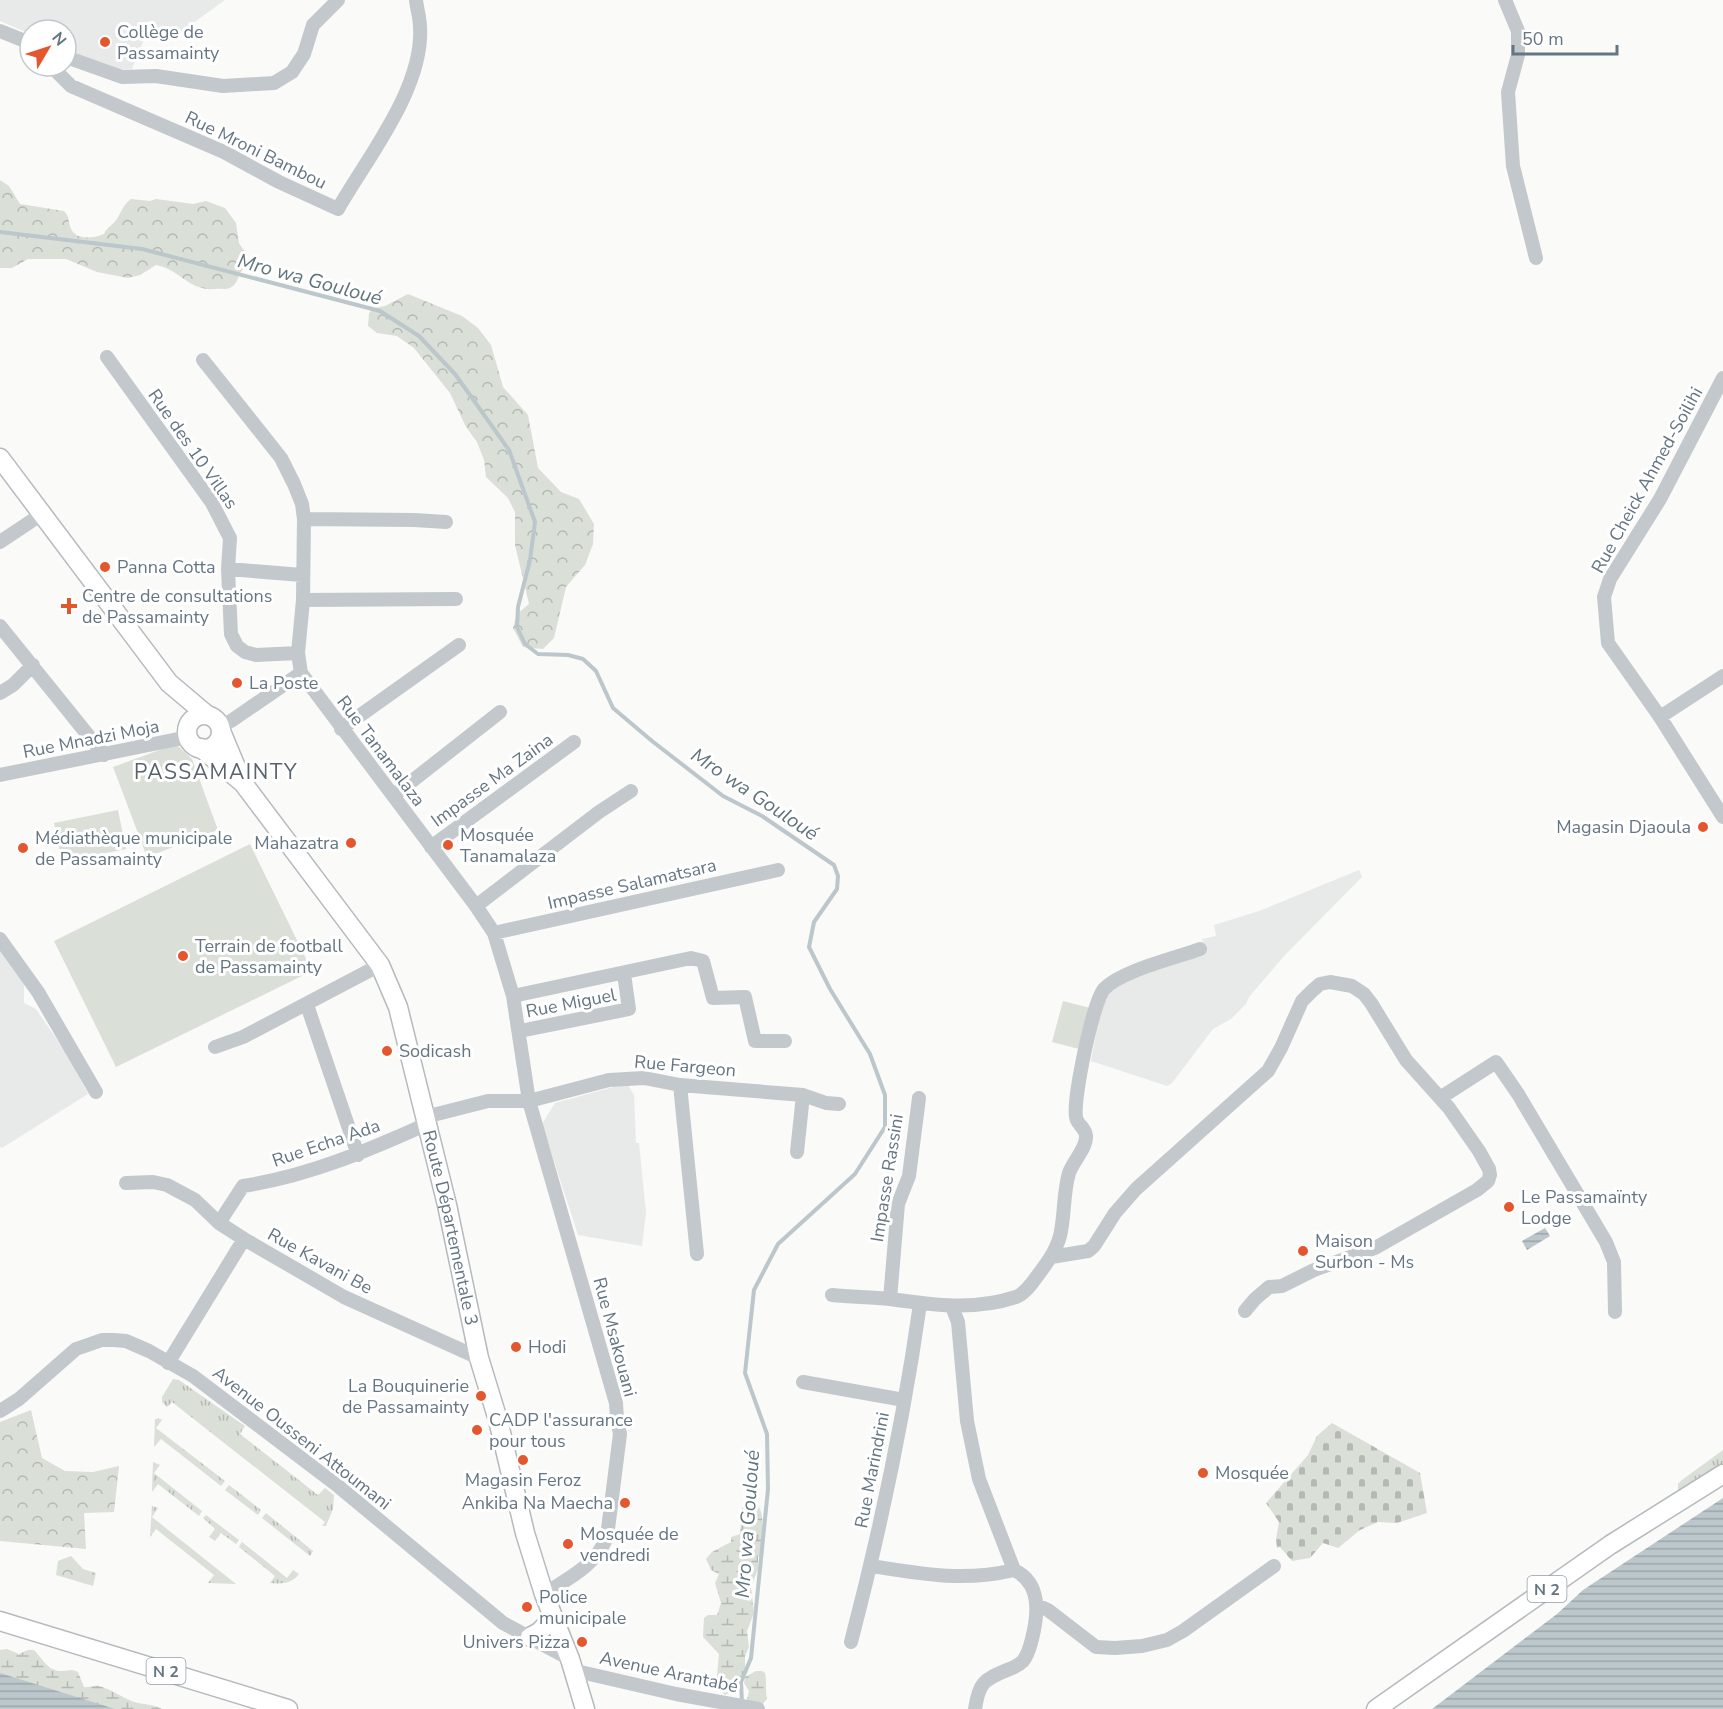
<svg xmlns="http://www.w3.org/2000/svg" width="1723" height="1709" viewBox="0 0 1723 1709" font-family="'Nunito Sans',sans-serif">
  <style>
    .built { fill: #e8e9e9 }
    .grass { fill: url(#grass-tufts) }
    .forest { fill: url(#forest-crowns) }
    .wetland { fill: url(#wetland-marsh) }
    .cemetery { fill: url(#cemetery-stones) }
    .pitch { fill: #dadfd7 }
    .water { fill: url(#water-rules) }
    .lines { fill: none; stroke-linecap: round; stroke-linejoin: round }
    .stream { stroke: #bbc7cb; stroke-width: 4 }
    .major-casing { stroke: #b5babe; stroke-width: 21 }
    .minor { stroke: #c3c8cc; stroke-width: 14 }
    .major { stroke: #fff; stroke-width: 18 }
    .poi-dot { fill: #e4572e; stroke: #fff; stroke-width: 2 }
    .labels { text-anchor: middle; stroke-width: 6; stroke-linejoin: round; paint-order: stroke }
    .shield { fill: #fff; stroke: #939fa8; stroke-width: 1.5 }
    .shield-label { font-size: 16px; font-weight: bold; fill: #657683 }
    .poi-label { font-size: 18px; fill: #657683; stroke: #fff; text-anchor: start }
    .street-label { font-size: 18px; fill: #657683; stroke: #fff }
    .water-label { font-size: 20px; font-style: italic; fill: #60757c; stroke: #fff }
    .quarter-label { font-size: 21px; letter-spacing: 1.5px; fill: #57646e; stroke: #fff }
  </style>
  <defs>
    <pattern id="grass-tufts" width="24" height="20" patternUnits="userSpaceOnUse" patternTransform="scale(1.5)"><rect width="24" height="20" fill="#dadfd7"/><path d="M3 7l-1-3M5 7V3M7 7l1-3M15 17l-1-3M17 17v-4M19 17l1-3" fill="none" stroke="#b4b9b4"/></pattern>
    <pattern id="forest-crowns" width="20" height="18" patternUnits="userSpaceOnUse" patternTransform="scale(1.5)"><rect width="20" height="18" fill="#dadfd7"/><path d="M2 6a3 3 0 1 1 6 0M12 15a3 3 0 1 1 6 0" fill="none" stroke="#b4b9b4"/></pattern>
    <pattern id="wetland-marsh" width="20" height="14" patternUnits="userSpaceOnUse" patternTransform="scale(1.5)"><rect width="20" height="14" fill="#dadfd7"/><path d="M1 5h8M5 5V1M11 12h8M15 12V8" fill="none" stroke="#b4b9b4"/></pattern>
    <pattern id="cemetery-stones" width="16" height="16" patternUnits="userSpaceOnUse" patternTransform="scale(1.5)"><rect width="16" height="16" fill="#dadfd7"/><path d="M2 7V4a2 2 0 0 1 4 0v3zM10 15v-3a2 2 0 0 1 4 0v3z" fill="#b4b9b4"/></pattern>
    <pattern id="water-rules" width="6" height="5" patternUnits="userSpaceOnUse" patternTransform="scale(1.5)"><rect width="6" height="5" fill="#bbc7cb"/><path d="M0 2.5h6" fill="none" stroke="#9ca6aa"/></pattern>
  </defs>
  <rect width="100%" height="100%" fill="#fafaf8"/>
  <path class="built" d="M 0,0 L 225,0 L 178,34 L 149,27 L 132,69 L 117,70 L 66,49 L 66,30 L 30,30 L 30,34 L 0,21 Z
    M 1359,870 L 1362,877 L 1286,954 L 1249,997 L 1246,1004 L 1231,1019 L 1213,1029 L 1172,1083 L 1167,1086 L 1091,1061 L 1103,995 L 1121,980 L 1204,950 L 1202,939 L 1216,936 L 1214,925 L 1259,911 Z
    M 0,950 L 21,977 L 24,986 L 24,1003 L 36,1009 L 66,1053 L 88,1094 L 2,1148 L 0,1147 Z
    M 628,1085 L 634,1095 L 636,1143 L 639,1143 L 646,1213 L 642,1246 L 578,1235 L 542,1124 L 555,1103 L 617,1086 Z"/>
  <path class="grass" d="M 173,1379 L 179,1380 L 245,1426 L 240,1434 L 318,1495 L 325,1488 L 334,1495 L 333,1509 L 326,1526 L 322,1526 L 325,1522 L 172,1402 L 167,1407 L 162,1402 L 162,1397 Z
    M 158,1418 L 162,1420 L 156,1428 L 225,1481 L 221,1486 L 161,1439 L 154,1447 L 155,1420 Z
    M 1723,1450 L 1723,1466 L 1682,1492 L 1678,1491 L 1678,1484 L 1682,1480 Z
    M 153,1462 L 160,1465 L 154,1473 L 202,1511 L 199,1516 L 158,1484 L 152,1492 Z
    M 229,1485 L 261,1510 L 258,1515 L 225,1490 Z
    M 152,1506 L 158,1508 L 152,1517 L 236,1584 L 208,1583 L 214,1575 L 156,1529 L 150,1537 Z
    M 266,1513 L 313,1551 L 310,1556 L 262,1518 Z
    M 206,1515 L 239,1540 L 236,1544 L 221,1533 L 215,1541 L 209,1537 L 215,1529 L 203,1518 Z
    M 242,1542 L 287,1578 L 293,1570 L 299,1574 C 292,1584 281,1584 270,1583 L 275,1576 L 239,1547 Z"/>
  <path class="forest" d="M 0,180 L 9,186 L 20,204 L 64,211 C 70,217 68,222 71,229 C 77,241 95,238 104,234 C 107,227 113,225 117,219 C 122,211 123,205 131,199 L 150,201 L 156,199 L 193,204 L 206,201 L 225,208 L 236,223 L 239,243 L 246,254 L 245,267 C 238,273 239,281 233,286 C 226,291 222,288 215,289 C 188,291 180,269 156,265 L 140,275 L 128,278 L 97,272 L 66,259 L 28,259 L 12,268 L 0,268 Z
    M 408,294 L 462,316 L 478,328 L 491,345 L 503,387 L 528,415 L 538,468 L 561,492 L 579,499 L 594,524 L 593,544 L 585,565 L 566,587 L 554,638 L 543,649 L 523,647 L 513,628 L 517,614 L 529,604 L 515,545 L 515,512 L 508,498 L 486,477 L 484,460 L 477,442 L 466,427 L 450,393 L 414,348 L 397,336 L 377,333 L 368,326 L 369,313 L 374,308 L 385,306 Z
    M 31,1410 L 42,1458 L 65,1471 L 93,1472 L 119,1466 L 114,1512 L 84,1513 L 86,1549 L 0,1541 L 0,1422 Z
    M 71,1556 L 83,1569 L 96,1573 L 93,1586 L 56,1575 L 58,1561 Z"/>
  <path class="wetland" d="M 753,1501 C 769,1511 759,1537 764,1553 L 758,1557 L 758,1569 L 751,1587 L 754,1613 L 747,1631 L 749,1647 L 745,1656 L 745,1670 L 741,1678 L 736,1682 L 733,1691 L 725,1695 L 716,1687 L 719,1654 L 703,1637 L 704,1618 L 708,1615 L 717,1615 L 721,1603 L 715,1583 L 719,1574 L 711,1570 L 706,1559 L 712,1552 L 731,1542 L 731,1537 L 740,1534 L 742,1508 Z
    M 7,1649 L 19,1654 L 28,1650 L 34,1650 C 43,1659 48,1672 63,1671 C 70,1671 71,1669 78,1672 L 84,1687 C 89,1688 93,1685 99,1686 C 111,1689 123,1698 134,1702 C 142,1704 156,1705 162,1709 L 0,1709 L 0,1650 Z
    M 756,1671 L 762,1671 L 765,1673 C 767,1682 765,1690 767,1699 L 762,1705 L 747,1700 L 749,1691 L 744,1683 L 745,1677 Z"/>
  <path class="cemetery" d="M 1332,1423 L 1420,1473 L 1427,1513 L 1397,1523 L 1378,1522 L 1360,1530 L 1338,1548 L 1323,1543 L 1310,1558 L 1292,1561 L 1280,1547 L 1277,1548 L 1276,1539 L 1279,1522 L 1266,1503 L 1308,1455 L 1317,1436 Z"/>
  <path class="pitch" d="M 176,744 L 192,759 L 218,830 L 147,857 L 113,767 Z
    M 118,810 L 126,849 L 62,862 L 54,823 Z
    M 250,844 L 312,971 L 116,1067 L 54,941 Z
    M 1063,1001 L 1090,1008 L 1079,1049 L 1052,1042 Z"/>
  <path class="water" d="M 1545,1228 L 1550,1236 L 1527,1250 L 1522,1241 Z
    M 1723,1498 L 1723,1709 L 1432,1709 L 1557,1614 L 1583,1590 Z
    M 0,1673 L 115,1709 L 0,1709 Z"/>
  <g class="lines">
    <path class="stream" d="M 0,232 L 142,249 L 380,311 L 419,336 L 455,374 L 509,450 L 535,522 L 530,560 L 518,607 L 517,627 L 525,644 L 538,654 L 568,655 L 583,659 L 596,671 L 613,708 L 652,741 L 723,796 L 762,816 L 834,865 L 838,876 L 837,889 L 814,922 L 809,947 L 830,989 L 870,1054 L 885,1095 L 885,1127 L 855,1174 L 778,1244 L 754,1290 L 745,1373 L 767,1434 L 768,1489 L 751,1658 L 741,1682 L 742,1703"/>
    <defs>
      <g id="major">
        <path d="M 0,458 L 169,683 L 207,715"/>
        <circle cx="204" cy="732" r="17"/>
        <path d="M 221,731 L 241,779"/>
        <path id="s1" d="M 201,748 L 243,783 L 380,965 L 398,1007 L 447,1205 L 479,1358 L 498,1420 L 525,1533 L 544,1594 L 570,1659 L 585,1709"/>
        <path d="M 0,1621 L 288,1709"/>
        <path d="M 530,1637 L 539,1632 L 553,1618"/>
        <path d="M 1376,1709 L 1610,1545 L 1723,1474"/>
      </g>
    </defs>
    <use href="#major" class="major-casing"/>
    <path class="minor" d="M 1505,0 L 1518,31 L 1518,55 L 1508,92 L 1513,166 L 1536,258
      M 0,31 L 30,43
      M 66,57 L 122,77 L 156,76 L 223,86 L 274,83 L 292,72 L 304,54 L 313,25 L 338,0
      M 55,66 L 54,69 L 71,86 L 224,152 L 279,182 L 338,209 C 367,158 424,88 420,27 C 420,18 417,9 416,0
      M 107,357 L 212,503 L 230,538 L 228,569 L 231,634 L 237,646 L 245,652 L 256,655 L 298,653
      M 203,360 L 281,458 L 294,484 L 302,504 L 304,519 L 303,600 L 298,653 L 301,673 L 476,906 L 494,933 L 513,996 L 529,1101 L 616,1403 L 617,1419 L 620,1434 L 607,1537 C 596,1565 569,1578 544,1594
      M 1723,378 L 1660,499 L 1610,579 L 1604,597 L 1608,643 L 1660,717 L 1723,817
      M 304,519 L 414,520 L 446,522
      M 0,542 L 42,514
      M 228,569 L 302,575
      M 303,600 L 456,599
      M 0,626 L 104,755
      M 0,693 L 13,685 L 33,665
      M 1660,717 L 1723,676
      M 220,726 L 231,721 L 301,673
      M 341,729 L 459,645
      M 0,775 L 188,737
      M 393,796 L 500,712
      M 431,847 L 574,742
      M 476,906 L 599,812 L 631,791
      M 494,933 L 778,870
      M 0,939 L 38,992 L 96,1092
      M 513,996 L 691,958 L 703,961 L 713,998 L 745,997 L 755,1041 L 785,1041
      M 307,1005 L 358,1155
      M 520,1031 L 629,1009 L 624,974
      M 215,1047 L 243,1037 L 380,965
      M 680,1085 L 697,1254
      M 1440,1098 L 1496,1062 L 1518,1094 L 1606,1242 L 1614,1262 L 1615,1312
      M 425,1117 L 488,1101 L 529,1101 L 609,1080 L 644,1078 L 680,1085 L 803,1095 L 826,1103 L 839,1104
      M 797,1152 L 803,1095
      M 126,1183 L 153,1182 L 167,1185 L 195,1200 L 219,1223 L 244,1239 L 344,1297 L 479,1358
      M 219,1223 L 243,1186 C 308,1176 367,1151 427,1124
      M 1051,1257 L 1088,1251 L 1094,1246 L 1115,1213 L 1136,1189 L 1268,1071 L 1281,1048 L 1302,1001 L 1312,991 L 1320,984 L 1330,982 L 1352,986 L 1364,994 L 1371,1003 L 1406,1060 L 1449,1108 L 1479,1151 L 1489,1169 L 1490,1175 L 1488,1181 L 1477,1190 L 1375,1248 L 1314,1270 L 1282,1286 L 1269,1287 L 1255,1299 L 1245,1311
      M 832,1295 C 851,1297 871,1297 890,1299 C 933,1305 974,1311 1016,1297 C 1026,1293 1032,1283 1038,1275 C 1047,1263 1056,1251 1060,1236 C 1065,1215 1063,1193 1069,1173 C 1073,1161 1087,1148 1086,1136 C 1086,1128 1077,1125 1076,1117 C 1073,1098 1093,1002 1104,989 C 1120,971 1176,958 1200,949
      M 890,1299 L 898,1204 L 909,1176 L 919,1098
      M 952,1307 L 958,1322 L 967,1421 L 979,1479 L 1014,1570 C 1042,1583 1038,1615 1032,1639 C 1030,1647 1028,1655 1023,1661 C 1019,1665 1013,1668 1007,1670 C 983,1680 979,1683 975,1709
      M 168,1363 L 244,1239
      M 803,1382 L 904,1400
      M 0,1411 L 19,1399 L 76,1349 L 102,1340 L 114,1340 L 126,1341 L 149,1351 L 193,1376 L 338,1486 L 503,1623 L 570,1659
      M 871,1566 C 921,1574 964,1582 1014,1570
      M 1037,1605 L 1048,1610 L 1096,1647 L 1115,1648 L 1142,1646 L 1167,1640 L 1183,1631 L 1274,1566
      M 851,1642 C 880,1531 904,1418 920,1304
      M 572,1670 L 676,1694 L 758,1709"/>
    <use href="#major" class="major"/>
  </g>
  <g class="poi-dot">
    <circle cx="105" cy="42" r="6"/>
    <circle cx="105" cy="567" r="6"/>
    <path d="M66 597h6v6h6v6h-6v6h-6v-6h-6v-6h6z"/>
    <circle cx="237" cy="683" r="6"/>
    <circle cx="1703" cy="827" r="6"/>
    <circle cx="351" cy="843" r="6"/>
    <circle cx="448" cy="845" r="6"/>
    <circle cx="23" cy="848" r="6"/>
    <circle cx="183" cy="956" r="6"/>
    <circle cx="387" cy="1051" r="6"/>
    <circle cx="1509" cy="1207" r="6"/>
    <circle cx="1303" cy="1251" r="6"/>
    <circle cx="516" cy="1347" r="6"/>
    <circle cx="481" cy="1396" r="6"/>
    <circle cx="477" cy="1430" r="6"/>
    <circle cx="523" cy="1460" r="6"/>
    <circle cx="1203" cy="1473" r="6"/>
    <circle cx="625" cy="1503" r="6"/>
    <circle cx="568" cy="1544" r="6"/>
    <circle cx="527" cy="1607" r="6"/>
    <circle cx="582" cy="1642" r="6"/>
  </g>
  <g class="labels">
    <g class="shield">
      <rect x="1527.5" y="1576" width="39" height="26" rx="4.5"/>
      <rect x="146.5" y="1658" width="39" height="26" rx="4.5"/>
    </g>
    <g class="shield-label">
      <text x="1547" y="1595">N 2</text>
      <text x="166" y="1677">N 2</text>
    </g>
    <g class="poi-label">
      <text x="117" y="38">Collège de<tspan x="117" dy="21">Passamainty</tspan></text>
      <text x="117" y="573">Panna Cotta</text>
      <text x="82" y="602">Centre de consultations<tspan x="82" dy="21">de Passamainty</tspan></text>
      <text x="249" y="689">La Poste</text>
      <text x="1691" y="833" text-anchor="end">Magasin Djaoula</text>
      <text x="460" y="841">Mosquée<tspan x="460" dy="21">Tanamalaza</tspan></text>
      <text x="35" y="844">Médiathèque municipale<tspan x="35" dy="21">de Passamainty</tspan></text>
      <text x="339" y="849" text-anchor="end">Mahazatra</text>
      <text x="195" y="952">Terrain de football<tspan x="195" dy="21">de Passamainty</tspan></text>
      <text x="399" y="1057">Sodicash</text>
      <text x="1521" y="1203">Le Passamaïnty<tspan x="1521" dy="21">Lodge</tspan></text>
      <text x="1315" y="1247">Maison<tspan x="1315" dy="21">Surbon - Ms</tspan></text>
      <text x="528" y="1353">Hodi</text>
      <text x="469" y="1392" text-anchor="end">La Bouquinerie<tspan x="469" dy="21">de Passamainty</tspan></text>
      <text x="489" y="1426">CADP l'assurance<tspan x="489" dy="21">pour tous</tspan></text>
      <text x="1215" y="1479">Mosquée</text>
      <text x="523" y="1486" text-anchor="middle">Magasin Feroz</text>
      <text x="613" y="1509" text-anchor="end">Ankiba Na Maecha</text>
      <text x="580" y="1540">Mosquée de<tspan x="580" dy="21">vendredi</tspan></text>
      <text x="539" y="1603">Police<tspan x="539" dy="21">municipale</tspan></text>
      <text x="570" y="1648" text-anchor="end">Univers Pizza</text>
    </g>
    <g class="street-label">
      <text transform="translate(256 150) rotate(26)" y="6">Rue Mroni Bambou</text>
      <text transform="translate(193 449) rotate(55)" y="6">Rue des 10 Villas</text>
      <text transform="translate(1647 480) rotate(-61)" y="6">Rue Cheick Ahmed-Soilihi</text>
      <text transform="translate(91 739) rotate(-11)" y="6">Rue Mnadzi Moja</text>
      <text transform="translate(381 751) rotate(53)" y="6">Rue Tanamalaza</text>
      <text transform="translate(492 780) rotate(-36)" y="6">Impasse Ma Zaina</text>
      <text transform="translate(632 884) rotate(-13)" y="6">Impasse Salamatsara</text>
      <text transform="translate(571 1003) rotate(-11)" y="6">Rue Miguel</text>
      <text transform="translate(685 1066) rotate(5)" y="6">Rue Fargeon</text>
      <text transform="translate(326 1143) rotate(-19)" y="6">Rue Echa Ada</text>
      <text transform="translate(887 1178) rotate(-81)" y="6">Impasse Rassini</text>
      <text dy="6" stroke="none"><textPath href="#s1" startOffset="555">Route Départementale 3</textPath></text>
      <text transform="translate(320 1261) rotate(29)" y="6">Rue Kavani Be</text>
      <text transform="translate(615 1337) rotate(75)" y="6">Rue Msakouani</text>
      <text transform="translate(302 1438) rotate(38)" y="6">Avenue Ousseni Attoumani</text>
      <text transform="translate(872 1470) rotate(-79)" y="6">Rue Marindrini</text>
      <text transform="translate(669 1672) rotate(12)" y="6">Avenue Arantabé</text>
    </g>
    <g class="water-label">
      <text transform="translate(310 279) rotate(15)" y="7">Mro wa Gouloué</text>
      <text transform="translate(755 794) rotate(34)" y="7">Mro wa Gouloué</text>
      <text transform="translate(747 1524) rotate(-86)" y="7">Mro wa Gouloué</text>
    </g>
    <g class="quarter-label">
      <text x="216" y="779">PASSAMAINTY</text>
    </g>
  </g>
  <g transform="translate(48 48) rotate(51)"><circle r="28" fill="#ffffff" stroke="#c1c8cd" stroke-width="1.5"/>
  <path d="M0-4.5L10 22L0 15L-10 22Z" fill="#e4572e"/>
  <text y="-9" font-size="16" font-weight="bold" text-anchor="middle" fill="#657683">N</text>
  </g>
  <path d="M1513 45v9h104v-9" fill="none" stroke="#657683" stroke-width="3"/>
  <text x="1522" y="45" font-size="18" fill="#657683" stroke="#ffffff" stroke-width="4.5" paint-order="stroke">50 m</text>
</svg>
